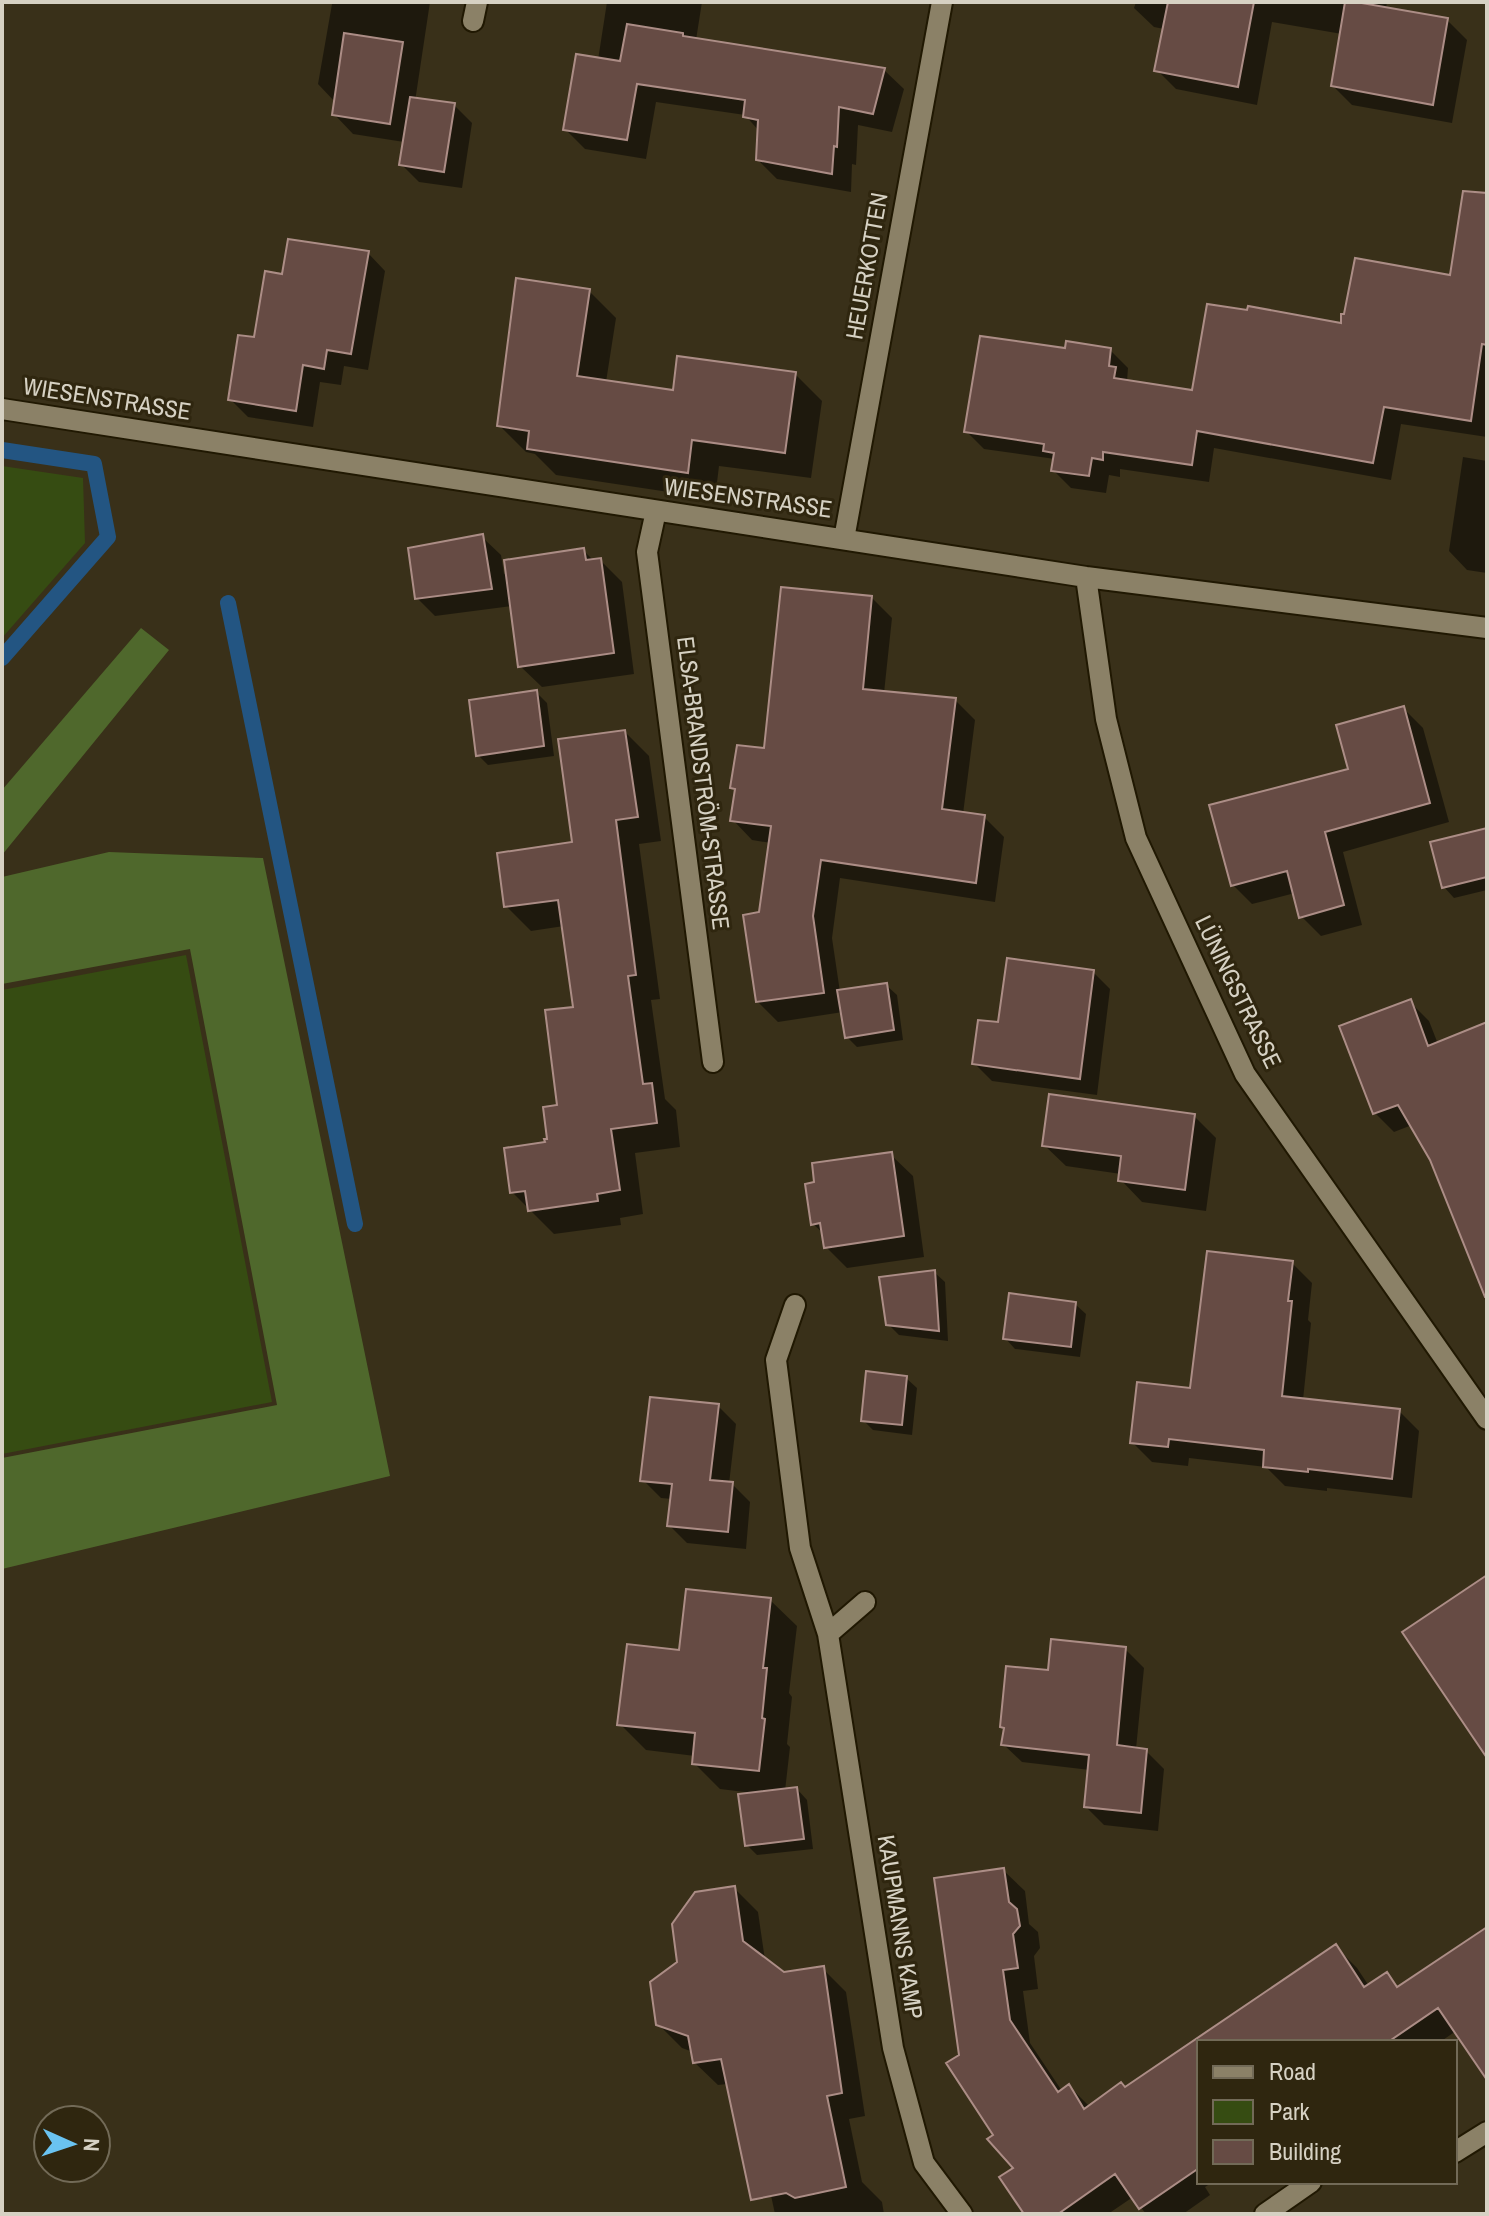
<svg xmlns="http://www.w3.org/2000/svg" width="1489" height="2216" viewBox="0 0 1489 2216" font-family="'Archivo Narrow',sans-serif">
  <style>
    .green { fill: #364c12 }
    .forest { fill: #4f682c }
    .shadow { fill: #0007 }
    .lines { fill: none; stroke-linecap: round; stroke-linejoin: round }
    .stream { stroke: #235582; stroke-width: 16 }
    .building { fill: #664b44; stroke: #ac8d86; stroke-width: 2 }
    .minor-casing { stroke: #201802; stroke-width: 24 }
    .minor { stroke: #8b8167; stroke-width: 20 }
    .labels { text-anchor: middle; stroke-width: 6; stroke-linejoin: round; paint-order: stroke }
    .street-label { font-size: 24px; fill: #d6d1c3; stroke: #2f260f }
  </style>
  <rect width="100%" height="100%" fill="#393019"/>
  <path class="green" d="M 2,466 L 83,478 L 85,543 L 2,638 Z
    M 186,955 L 272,1402 L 2,1454 L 2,990 Z"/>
  <path class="forest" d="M 141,628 L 169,650 L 2,855 L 2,790 Z
    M 109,852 L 263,858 L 390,1476 L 2,1569 L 2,1458 L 277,1405 L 190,949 L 2,984 L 2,877 Z"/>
  <path class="shadow" d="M 318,2 L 430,2 L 413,115 L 454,105 L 472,123 L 462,188 L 419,182 L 401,164 L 404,142 L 353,134 L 334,114 L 335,102 L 318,84 L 332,4 Z
    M 607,2 L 702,2 L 696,40 L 884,70 L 904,89 L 892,132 L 858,125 L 856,165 L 852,164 L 851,192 L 777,179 L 758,160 L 759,131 L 745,115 L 656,102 L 646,159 L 585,149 L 565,129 L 598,60 Z
    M 1136,2 L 1387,2 L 1386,9 L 1447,20 L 1467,40 L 1452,123 L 1352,105 L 1333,86 L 1342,34 L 1272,22 L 1257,105 L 1176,89 L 1157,70 L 1164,29 L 1154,27 L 1134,8 Z
    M 1487,228 L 1487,437 L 1401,424 L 1391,480 L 1214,448 L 1209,482 L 1120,469 L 1120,477 L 1109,475 L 1106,493 L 1071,488 L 1053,470 L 1055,459 L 984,449 L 966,431 L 1067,350 L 1110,350 L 1128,368 L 1127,381 L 1193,393 L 1452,277 Z
    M 368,253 L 385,271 L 368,370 L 344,366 L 341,385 L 320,382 L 313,427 L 248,417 L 230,399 L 284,276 Z
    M 589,291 L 616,318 L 606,382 L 675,392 L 795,374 L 822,401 L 811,478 L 719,466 L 715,499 L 556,475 L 535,454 L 526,452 L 499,425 Z
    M 1463,457 L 1487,461 L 1487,573 L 1467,570 L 1449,551 Z
    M 482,537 L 501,555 L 504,574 L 583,550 L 594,561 L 600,560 L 622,582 L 634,674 L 542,687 L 520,666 L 512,606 L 435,616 L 417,598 Z
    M 872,598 L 892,618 L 884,693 L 955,700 L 975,720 L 963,814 L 984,817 L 1004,837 L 995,902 L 840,878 L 832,938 L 840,992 L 886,985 L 897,995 L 903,1040 L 857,1047 L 847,1037 L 843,1012 L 778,1022 L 758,1002 L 761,914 L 771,843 L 752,840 L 733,820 L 737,792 L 732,788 L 766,751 Z
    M 536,692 L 547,703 L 554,756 L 488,765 L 478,755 Z
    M 1403,708 L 1423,728 L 1449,822 L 1343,852 L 1362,925 L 1321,936 L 1301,916 L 1295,893 L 1252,904 L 1233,885 L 1350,770 Z
    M 625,732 L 649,756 L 661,841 L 639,844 L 660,999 L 651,1000 L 665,1099 L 676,1110 L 680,1147 L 635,1153 L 643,1214 L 620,1218 L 621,1225 L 554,1234 L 512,1192 L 547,1144 L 559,1106 L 575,1008 L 564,926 L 531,931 L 506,906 L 574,844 Z
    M 1487,836 L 1487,890 L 1454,898 L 1444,887 Z
    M 1093,972 L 1110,989 L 1097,1095 L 992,1081 L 974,1063 L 1000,1025 Z
    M 1410,1002 L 1429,1021 L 1438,1044 L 1487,1030 L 1487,1272 L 1432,1159 L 1412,1125 L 1394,1132 L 1375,1113 Z
    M 1194,1116 L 1216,1138 L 1206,1211 L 1142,1202 L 1121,1180 L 1121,1174 L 1066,1166 L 1044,1145 Z
    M 891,1155 L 913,1176 L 924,1257 L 847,1268 L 826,1247 L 824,1234 L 813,1224 Z
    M 1292,1263 L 1312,1283 L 1308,1320 L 1311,1323 L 1303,1400 L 1399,1411 L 1419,1431 L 1412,1498 L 1327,1488 L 1327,1491 L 1285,1486 L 1266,1467 L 1189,1458 L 1188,1466 L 1152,1462 L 1132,1442 L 1192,1390 Z
    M 934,1272 L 945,1282 L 948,1341 L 899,1335 L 888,1324 Z
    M 1075,1304 L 1086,1314 L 1080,1357 L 1015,1349 L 1005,1338 Z
    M 906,1378 L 917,1388 L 912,1435 L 873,1430 L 863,1420 Z
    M 718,1406 L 736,1424 L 729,1484 L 732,1484 L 750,1502 L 746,1549 L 687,1543 L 669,1525 L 672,1499 L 661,1498 L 643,1480 Z
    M 770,1600 L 797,1626 L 789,1693 L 792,1697 L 787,1744 L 790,1747 L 785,1791 L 797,1789 L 807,1800 L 813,1849 L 757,1855 L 747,1845 L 753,1793 L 720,1789 L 694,1763 L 695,1756 L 646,1750 L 620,1724 L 681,1652 Z
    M 1125,1649 L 1144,1668 L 1136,1749 L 1146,1751 L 1164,1769 L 1158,1831 L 1104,1825 L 1086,1807 L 1090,1770 L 1022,1762 L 1003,1744 L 1005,1730 L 1002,1727 L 1049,1673 Z
    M 1003,1870 L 1025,1891 L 1029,1924 L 1038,1932 L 1040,1948 L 1034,1956 L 1038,1989 L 1023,1991 L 1030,2043 L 1062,2091 L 1069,2086 L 1090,2107 L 1125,2089 L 1336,1947 L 1357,1968 L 1369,1986 L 1387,1975 L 1399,1988 L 1487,1929 L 1487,2074 L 1456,2031 L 1440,2042 L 1199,2042 L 1199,2182 L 1213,2182 L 1205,2187 L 1210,2195 L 1183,2214 L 1146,2214 L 1133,2197 L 1108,2214 L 1041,2214 L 996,2135 L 961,2056 Z
    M 734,1888 L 758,1912 L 765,1960 L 784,1974 L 823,1969 L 846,1992 L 865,2116 L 849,2119 L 862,2182 L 882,2202 L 884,2214 L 775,2214 L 749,2094 L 737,2083 L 718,2085 L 694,2062 L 693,2052 L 682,2048 L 658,2024 L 680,1963 Z"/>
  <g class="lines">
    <path class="stream" d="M 2,450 L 94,464 L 108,537 L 2,658
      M 228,603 L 355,1224"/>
  </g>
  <path class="building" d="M 1168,2 L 1254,2 L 1238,87 L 1154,71 Z
    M 1345,2 L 1356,2 L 1448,18 L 1433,105 L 1331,86 Z
    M 627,24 L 683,33 L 683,36 L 885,68 L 873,114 L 839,107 L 837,147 L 834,146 L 832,174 L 756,160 L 758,120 L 743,117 L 745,100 L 637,84 L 627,140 L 563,130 L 576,54 L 620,61 Z
    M 344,33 L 403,42 L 390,124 L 332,115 Z
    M 410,97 L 455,103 L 444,172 L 399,165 Z
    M 1463,191 L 1487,193 L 1487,345 L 1482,344 L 1471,421 L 1384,407 L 1373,463 L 1197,431 L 1192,465 L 1103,452 L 1103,460 L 1092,458 L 1089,476 L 1051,471 L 1054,453 L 1043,451 L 1044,444 L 964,432 L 980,336 L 1065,348 L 1066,341 L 1111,348 L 1109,366 L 1116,367 L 1114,378 L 1192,390 L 1207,304 L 1247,310 L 1248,306 L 1341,323 L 1341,314 L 1344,314 L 1355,258 L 1450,275 Z
    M 288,239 L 369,251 L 351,354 L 327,350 L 324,369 L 303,365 L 296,411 L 228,400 L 238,335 L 254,337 L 265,271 L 282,274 Z
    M 516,278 L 590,289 L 577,376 L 673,390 L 677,356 L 796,372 L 785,453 L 692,440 L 688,473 L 527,449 L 529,431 L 497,426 Z
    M 483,534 L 492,589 L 415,599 L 408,548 Z
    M 584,548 L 586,560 L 601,558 L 614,653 L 518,667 L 504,560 Z
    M 781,587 L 872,596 L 863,689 L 956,698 L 942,809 L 985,815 L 976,883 L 821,860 L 813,916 L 824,993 L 756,1002 L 743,915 L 759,912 L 771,826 L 730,821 L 735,789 L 730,788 L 737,745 L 764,748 Z
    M 537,690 L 544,746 L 476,756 L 469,700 Z
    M 1404,706 L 1430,803 L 1325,832 L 1344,905 L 1299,918 L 1287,871 L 1231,886 L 1209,805 L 1348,769 L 1336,725 Z
    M 625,730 L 638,817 L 616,820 L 636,975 L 628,976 L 643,1084 L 652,1083 L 657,1123 L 611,1129 L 620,1190 L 597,1194 L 598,1201 L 528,1211 L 525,1191 L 510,1193 L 504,1148 L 545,1142 L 544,1139 L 547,1139 L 543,1107 L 557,1105 L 545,1010 L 573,1007 L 558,900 L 504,907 L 497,853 L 572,842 L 558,739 Z
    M 1487,828 L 1487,877 L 1442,888 L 1430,842 Z
    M 1007,958 L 1094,970 L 1080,1079 L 972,1064 L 978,1020 L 998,1022 Z
    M 887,983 L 894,1030 L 845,1038 L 837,990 Z
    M 1411,999 L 1428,1046 L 1487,1022 L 1487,1297 L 1485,1297 L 1430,1160 L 1398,1105 L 1373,1114 L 1339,1026 Z
    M 1049,1094 L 1195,1114 L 1185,1190 L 1118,1181 L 1121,1156 L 1042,1146 Z
    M 892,1152 L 904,1236 L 824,1248 L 820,1223 L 811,1225 L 805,1184 L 814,1182 L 812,1163 Z
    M 1207,1251 L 1293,1261 L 1288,1301 L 1292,1301 L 1282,1396 L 1400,1409 L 1392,1479 L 1308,1469 L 1308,1472 L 1263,1467 L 1264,1450 L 1169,1439 L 1168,1447 L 1130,1443 L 1137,1382 L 1190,1388 Z
    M 935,1270 L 939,1331 L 886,1325 L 879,1277 Z
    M 1009,1293 L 1076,1302 L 1071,1347 L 1003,1339 Z
    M 866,1371 L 907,1376 L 902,1425 L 861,1421 Z
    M 650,1397 L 719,1404 L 710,1480 L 733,1482 L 728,1532 L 667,1526 L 672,1484 L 640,1481 Z
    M 1487,1575 L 1487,1758 L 1402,1632 Z
    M 686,1589 L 771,1598 L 763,1668 L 767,1668 L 762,1718 L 765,1719 L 759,1771 L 692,1764 L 695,1733 L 617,1725 L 627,1644 L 679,1650 Z
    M 1051,1639 L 1126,1647 L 1117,1745 L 1147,1749 L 1141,1813 L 1084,1807 L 1089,1755 L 1001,1745 L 1004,1728 L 1000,1727 L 1006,1666 L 1048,1670 Z
    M 797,1787 L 804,1839 L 745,1846 L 738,1794 Z
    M 1004,1868 L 1009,1902 L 1017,1909 L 1020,1926 L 1013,1934 L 1018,1968 L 1003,1970 L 1010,2020 L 1058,2092 L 1069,2084 L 1084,2109 L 1121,2082 L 1125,2087 L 1336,1944 L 1364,1987 L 1387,1972 L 1397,1987 L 1487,1927 L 1487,2080 L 1438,2008 L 1388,2042 L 1199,2042 L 1199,2168 L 1139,2209 L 1115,2174 L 1058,2214 L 1024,2214 L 999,2177 L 1013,2168 L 987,2139 L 993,2135 L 946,2063 L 959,2055 L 934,1878 Z
    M 735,1886 L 743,1941 L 784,1972 L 824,1966 L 842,2093 L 827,2096 L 846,2187 L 795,2198 L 786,2193 L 751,2200 L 721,2059 L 693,2063 L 688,2036 L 656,2025 L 650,1982 L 677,1962 L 672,1924 L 695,1892 Z"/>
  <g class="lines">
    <defs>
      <path id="minor" d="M 473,21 L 477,2
        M 2,409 L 1086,577 L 1487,628
        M 656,511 L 647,552 L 713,1062
        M 844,539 L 942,2
        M 1086,577 L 1106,719 L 1136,838 L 1245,1074 L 1487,1419
        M 795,1305 L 776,1360 L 800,1548 L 828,1634
        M 865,1602 L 828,1634 L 893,2048 L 924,2163 L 962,2214
        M 1455,2152 L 1487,2132
        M 1265,2214 L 1311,2182"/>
    </defs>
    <use href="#minor" class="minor-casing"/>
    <use href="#minor" class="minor"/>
  </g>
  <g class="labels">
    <g class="street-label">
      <text transform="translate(867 266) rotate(-80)" y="8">HEUERKOTTEN</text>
      <text transform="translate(107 399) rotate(9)" y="8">WIESENSTRASSE</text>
      <text transform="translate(748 498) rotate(8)" y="8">WIESENSTRASSE</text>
      <text transform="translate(703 783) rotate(83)" y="8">ELSA-BRANDSTRÖM-STRASSE</text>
      <text transform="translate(1238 992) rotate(64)" y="8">LÜNINGSTRASSE</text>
      <text transform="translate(900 1927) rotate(81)" y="8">KAUPMANNS KAMP</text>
    </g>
  </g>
  <rect width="1489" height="2216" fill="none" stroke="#d6d1c3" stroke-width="8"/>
  <rect x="1197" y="2040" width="260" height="144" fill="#2f260f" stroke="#726a57" stroke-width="2"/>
  <rect x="1213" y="2066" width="40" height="12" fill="#8b8167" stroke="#726a57" stroke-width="2"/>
  <text x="1269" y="2080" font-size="24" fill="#d6d1c3">Road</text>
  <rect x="1213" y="2100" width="40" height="24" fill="#364c12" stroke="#726a57" stroke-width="2"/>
  <text x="1269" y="2120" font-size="24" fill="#d6d1c3">Park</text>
  <rect x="1213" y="2140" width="40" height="24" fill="#664b44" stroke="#726a57" stroke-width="2"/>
  <text x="1269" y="2160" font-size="24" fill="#d6d1c3">Building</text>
  <g transform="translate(72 2144) rotate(93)"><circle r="38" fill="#2f260f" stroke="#726a57" stroke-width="2"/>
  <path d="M0-6L14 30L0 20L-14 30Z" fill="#6ac3f1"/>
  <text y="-12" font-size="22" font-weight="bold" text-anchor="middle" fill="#d6d1c3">N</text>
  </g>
</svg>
